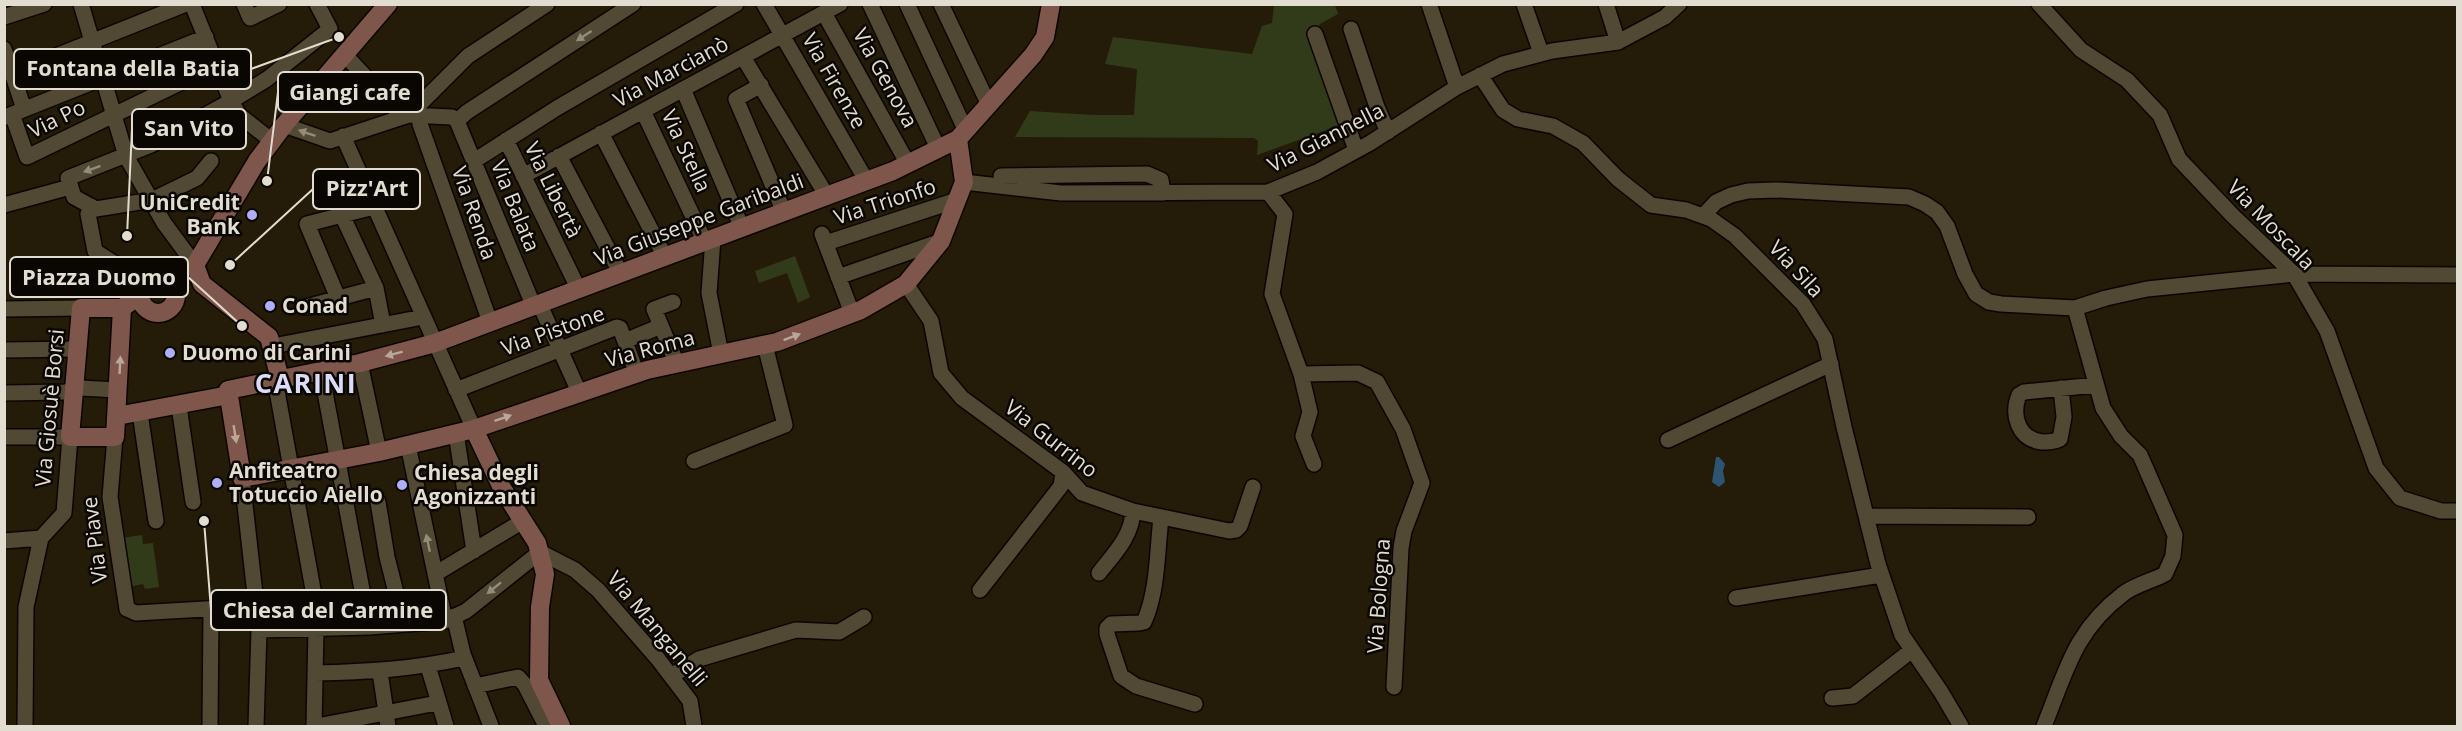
<svg xmlns="http://www.w3.org/2000/svg" width="2462" height="731" viewBox="0 0 2462 731" font-family="'Open Sans',sans-serif">
  <style>
    .green { fill: #313b19 }
    .water { fill: #2e5474 }
    .lines { fill: none; stroke-linecap: round; stroke-linejoin: round }
    .street-casing { stroke: #0d0600; stroke-width: 18 }
    .secondary-casing { stroke: #0d0600; stroke-width: 21 }
    .street { stroke: #514933; stroke-width: 15 }
    .secondary { stroke: #7e564b; stroke-width: 18 }
    .oneway { fill: #928c7a }
    .oneway2 { fill: #baa79b }
    .poi-dot { fill: #b0aefa; stroke: #0a0702; stroke-width: 2 }
    .labels { text-anchor: middle; stroke-width: 5; stroke-linejoin: round; paint-order: stroke }
    .street-label { font-size: 21px; fill: #e2ddd1; stroke: #0a0702 }
    .poi-label { font-size: 21px; font-weight: bold; fill: #e2ddd1; stroke: #0a0702; text-anchor: start }
    .district-label { font-size: 27px; font-weight: bold; letter-spacing: 1.5px; fill: #dcdcf9; stroke: #0a0702 }
    .leader { fill: none; stroke: #e2ddd1; stroke-width: 2 }
    .callout-dot { fill: #e2ddd1; stroke: #0a0702; stroke-width: 2 }
    .callout { fill: #0a0702; stroke: #e2ddd1; stroke-width: 2 }
    .callout-label { font-size: 22px; text-anchor: middle; font-weight: bold; fill: #e2ddd1 }
  </style>
  <rect width="100%" height="100%" fill="#241c08"/>
  <path class="green" d="M 1274,5 L 1335,5 L 1338,14 L 1320,24 L 1315,34 L 1346,123 L 1257,155 L 1258,141 L 1254,138 L 1015,137 L 1030,111 L 1093,115 L 1134,115 L 1137,69 L 1105,64 L 1113,37 L 1252,54 L 1262,26 L 1272,23 Z
    M 795,256 L 810,297 L 798,303 L 787,273 L 759,283 L 755,271 Z
    M 142,535 L 143,544 L 153,543 L 159,587 L 145,589 L 143,584 L 128,587 L 121,538 Z"/>
  <path class="water" d="M 1716,457 L 1719,457 L 1725,464 L 1723,471 L 1725,482 L 1719,487 L 1712,482 Z"/>
  <g class="lines">
    <defs>
      <path id="street" d="M 81,4 L 126,156 L 164,223 L 195,265
        M 192,4 L 231,101 L 239,115 L 272,141
        M 244,4 L 250,18 L 279,4
        M 764,4 L 866,180
        M 870,4 L 938,148
        M 907,4 L 965,129
        M 941,4 L 989,105
        M 1429,4 L 1457,87
        M 1524,4 L 1541,53
        M 1606,4 L 1618,42
        M 2039,4 L 2081,50 L 2127,80 L 2160,115 L 2179,159 L 2233,216 L 2294,274 L 2327,331 L 2376,468 L 2400,498 L 2441,511 L 2458,511
        M 824,13 L 908,164
        M 4,17 L 44,4
        M 1351,29 L 1377,107 L 1388,132
        M 1315,34 L 1356,150
        M 4,49 L 24,109
        M 344,54 L 403,117
        M 743,57 L 827,196
        M 11,74 L 186,4
        M 1480,75 L 1503,110 L 1518,119 L 1553,126 L 1583,143 L 1618,179 L 1651,205 L 1686,210 L 1711,219 L 1735,236 L 1803,304 L 1825,339 L 1844,427 L 1878,564 L 1902,635 L 1941,692 L 1961,726
        M 761,85 L 736,99 L 784,212
        M 683,89 L 742,228
        M 643,111 L 705,242
        M 12,114 L 27,157 L 217,65
        M 409,115 L 468,56 L 547,4
        M 421,116 L 420,124 L 490,322
        M 5,117 L 206,37
        M 457,121 L 467,112 L 633,4
        M 457,121 L 534,307
        M 284,125 L 330,141 L 409,115 L 452,117 L 457,121
        M 601,133 L 665,257
        M 343,136 L 474,429
        M 506,140 L 579,290
        M 559,156 L 621,274
        M 211,161 L 197,178 L 152,200 L 96,209 L 74,197 L 68,178 L 151,145 L 231,101 L 267,79 L 330,29 L 317,4
        M 474,161 L 557,108 L 736,4
        M 523,176 L 840,4
        M 1001,176 L 1147,174 L 1161,180 L 1163,193
        M 964,182 L 1061,193 L 1268,192 L 1317,172 L 1370,143 L 1457,87 L 1503,64 L 1552,51 L 1618,42 L 1665,17 L 1679,4
        M 1268,192 L 1285,214 L 1272,294 L 1301,374 L 1310,412 L 1303,436 L 1314,464
        M 4,205 L 70,187
        M 91,206 L 88,214 L 95,251 L 145,283
        M 342,215 L 376,288 L 383,325
        M 1703,216 L 1716,202 L 1731,195 L 1748,191 L 1776,190 L 1909,197 L 1925,204 L 1937,212 L 1947,226 L 1965,274 L 1976,294 L 1989,302 L 2001,304 L 2075,308 L 2106,298 L 2147,289 L 2294,274 L 2458,275
        M 822,234 L 852,313
        M 713,239 L 709,293 L 721,354
        M 826,243 L 957,200
        M 838,277 L 941,241
        M 906,284 L 931,321 L 941,373 L 962,398 L 1063,472 L 1082,493 L 1133,511 L 1229,531 L 1236,530 L 1240,526 L 1253,487
        M 338,298 L 307,224 L 374,207
        M 673,302 L 654,309 L 677,364
        M 540,305 L 579,392
        M 306,307 L 376,288
        M 4,309 L 81,308
        M 625,341 L 661,326
        M 273,346 L 423,317
        M 4,350 L 77,349
        M 360,363 L 379,452
        M 321,371 L 369,627
        M 1301,374 L 1358,373 L 1377,382 L 1403,429 L 1422,483 L 1404,531 L 1401,548 L 1394,687
        M 275,380 L 320,628
        M 2061,388 L 2064,417 L 2060,439 C 2054,442 2049,442 2042,442 C 2018,439 2011,415 2019,395 L 2024,392 L 2096,385
        M 456,390 L 617,327 L 620,328 L 637,374
        M 4,393 L 65,392 L 80,388 L 118,390
        M 179,406 L 193,502
        M 140,413 L 156,521
        M 456,433 L 474,551
        M 4,437 L 70,437 L 64,513 L 41,538 L 4,541
        M 115,437 L 110,497 L 127,609 L 136,613 L 257,606
        M 1668,440 L 1831,364
        M 408,445 L 445,621
        M 694,461 L 785,425 L 765,345
        M 242,478 L 259,630 L 256,726
        M 378,502 L 387,557 L 404,624
        M 1866,516 L 2028,517
        M 1161,518 C 1157,551 1158,591 1144,622 L 1139,623 L 1111,624 L 1107,628 L 1107,634 L 1121,676 L 1136,686 L 1195,704
        M 1099,573 C 1114,554 1132,536 1133,511
        M 435,574 L 523,521
        M 980,590 L 1061,486 L 1063,472
        M 1736,598 L 1881,575
        M 454,616 L 463,654 L 491,726
        M 259,630 L 369,627 L 445,621 L 466,611 L 540,552 L 575,570 L 598,590 L 658,659 L 690,701 L 694,726
        M 428,666 L 446,726
        M 380,672 L 388,726
        M 315,673 C 367,672 414,669 464,658
        M 671,676 L 699,659 L 796,630 L 839,632 L 864,617
        M 475,686 L 518,677 L 525,685 L 546,726
        M 1832,698 L 1853,696 L 1912,650
        M 210,725 L 211,609
        M 25,726 L 26,607 L 41,538
        M 314,726 L 316,629
        M 317,726 L 437,703
        M 2044,726 C 2066,672 2074,631 2123,594 C 2134,585 2152,581 2165,574 L 2173,556 L 2175,535 L 2140,455 L 2121,436 L 2103,408 L 2075,308"/>
      <path id="secondary" d="M 958,139 L 964,182 L 941,241 L 906,284 L 861,310 L 777,342 L 647,370 L 474,429 L 379,452 L 242,478 L 228,390 L 360,363 L 435,343 L 893,171 L 958,139 L 1033,55 L 1045,37 L 1051,4
        M 195,265 L 257,161 L 284,125 L 388,4
        M 195,265 L 202,284 L 269,337 L 280,379
        M140 295a18 18 0 1 1 36 0a18 18 0 1 1-36 0Z
        M 122,308 L 115,437 L 70,437 L 81,308 L 122,308 L 140,295
        M 117,416 L 229,395
        M 474,429 L 502,488 L 537,543 L 545,574 L 540,607 L 539,680 L 561,726"/>
    </defs>
    <use href="#street" class="street-casing"/>
    <use href="#secondary" class="secondary-casing"/>
    <use href="#street" class="street"/>
    <use href="#secondary" class="secondary"/>
  </g>
  <defs><path id="oneway-solid" d="M-6-.8H1V-3.2L6.5 0L1 3.2V.8H-6Z" transform="scale(1.5)"/></defs>
  <g class="oneway">
    <use href="#oneway-solid" transform="translate(584 36) rotate(147)"/>
    <use href="#oneway-solid" transform="translate(307 133) rotate(-161)"/>
    <use href="#oneway-solid" transform="translate(92 169) rotate(160)"/>
    <use href="#oneway-solid" transform="translate(428 543) rotate(-102)"/>
    <use href="#oneway-solid" transform="translate(494 588) rotate(141)"/>
  </g>
  <g class="oneway2">
    <use href="#oneway-solid" transform="translate(792 337) rotate(-21)"/>
    <use href="#oneway-solid" transform="translate(394 354) rotate(165)"/>
    <use href="#oneway-solid" transform="translate(120 365) rotate(-87)"/>
    <use href="#oneway-solid" transform="translate(503 418) rotate(-19)"/>
    <use href="#oneway-solid" transform="translate(235 434) rotate(81)"/>
  </g>
  <g class="poi-dot">
    <circle cx="252" cy="215" r="6"/>
    <circle cx="270" cy="306" r="6"/>
    <circle cx="170" cy="353" r="6"/>
    <circle cx="217" cy="483" r="6"/>
    <circle cx="402" cy="485" r="6"/>
  </g>
  <g class="labels">
    <g class="street-label">
      <text transform="translate(671 72) rotate(-28)" y="7">Via Marcianò</text>
      <text transform="translate(885 78) rotate(61)" y="7">Via Genova</text>
      <text transform="translate(834 81) rotate(60)" y="7">Via Firenze</text>
      <text transform="translate(57 119) rotate(-26)" y="7">Via Po</text>
      <text transform="translate(1326 138) rotate(-27)" y="7">Via Giannella</text>
      <text transform="translate(686 151) rotate(65)" y="7">Via Stella</text>
      <text transform="translate(553 190) rotate(64)" y="7">Via Libertà</text>
      <text transform="translate(885 202) rotate(-18)" y="7">Via Trionfo</text>
      <text transform="translate(515 206) rotate(68)" y="7">Via Balata</text>
      <text transform="translate(474 213) rotate(71)" y="7">Via Renda</text>
      <text transform="translate(699 220) rotate(-21)" y="7">Via Giuseppe Garibaldi</text>
      <text transform="translate(2271 225) rotate(46)" y="7">Via Moscala</text>
      <text transform="translate(1796 269) rotate(47)" y="7">Via Sila</text>
      <text transform="translate(553 331) rotate(-20)" y="7">Via Pistone</text>
      <text transform="translate(650 349) rotate(-15)" y="7">Via Roma</text>
      <text transform="translate(50 408) rotate(-85)" y="7">Via Giosuè Borsi</text>
      <text transform="translate(1051 439) rotate(38)" y="7">Via Gurrino</text>
      <text transform="translate(95 540) rotate(-97)" y="7">Via Piave</text>
      <text transform="translate(1379 596) rotate(-86)" y="7">Via Bologna</text>
      <text transform="translate(657 629) rotate(50)" y="7">Via Manganelli</text>
    </g>
    <g class="poi-label">
      <text x="240" y="210" text-anchor="end">UniCredit<tspan x="240" dy="24">Bank</tspan></text>
      <text x="282" y="313">Conad</text>
      <text x="182" y="360">Duomo di Carini</text>
      <text x="229" y="478">Anfiteatro<tspan x="229" dy="24">Totuccio Aiello</tspan></text>
      <text x="414" y="480">Chiesa degli<tspan x="414" dy="24">Agonizzanti</tspan></text>
    </g>
    <g class="district-label">
      <text x="306" y="393">CARINI</text>
    </g>
  </g>
  <path class="leader" d="M339 37L251 69M267 181L278 92M127 236L132 129M230 265L313 189M242 326L188 277M204 521L211 610"/>
  <g class="callout-dot">
    <circle cx="339" cy="37" r="6"/>
    <circle cx="267" cy="181" r="6"/>
    <circle cx="127" cy="236" r="6"/>
    <circle cx="230" cy="265" r="6"/>
    <circle cx="242" cy="326" r="6"/>
    <circle cx="204" cy="521" r="6"/>
  </g>
  <g class="callout">
    <rect x="14" y="49" width="237" height="40" rx="6"/>
    <rect x="278" y="72" width="145" height="40" rx="6"/>
    <rect x="132" y="109" width="114" height="40" rx="6"/>
    <rect x="313" y="169" width="107" height="40" rx="6"/>
    <rect x="10" y="257" width="178" height="40" rx="6"/>
    <rect x="211" y="590" width="235" height="40" rx="6"/>
  </g>
  <g class="callout-label">
    <text x="133" y="76">Fontana della Batia</text>
    <text x="350" y="100">Giangi cafe</text>
    <text x="189" y="136">San Vito</text>
    <text x="367" y="196">Pizz'Art</text>
    <text x="99" y="285">Piazza Duomo</text>
    <text x="328" y="618">Chiesa del Carmine</text>
  </g>
  <rect width="2462" height="731" fill="none" stroke="#e2ddd1" stroke-width="12"/>
</svg>
